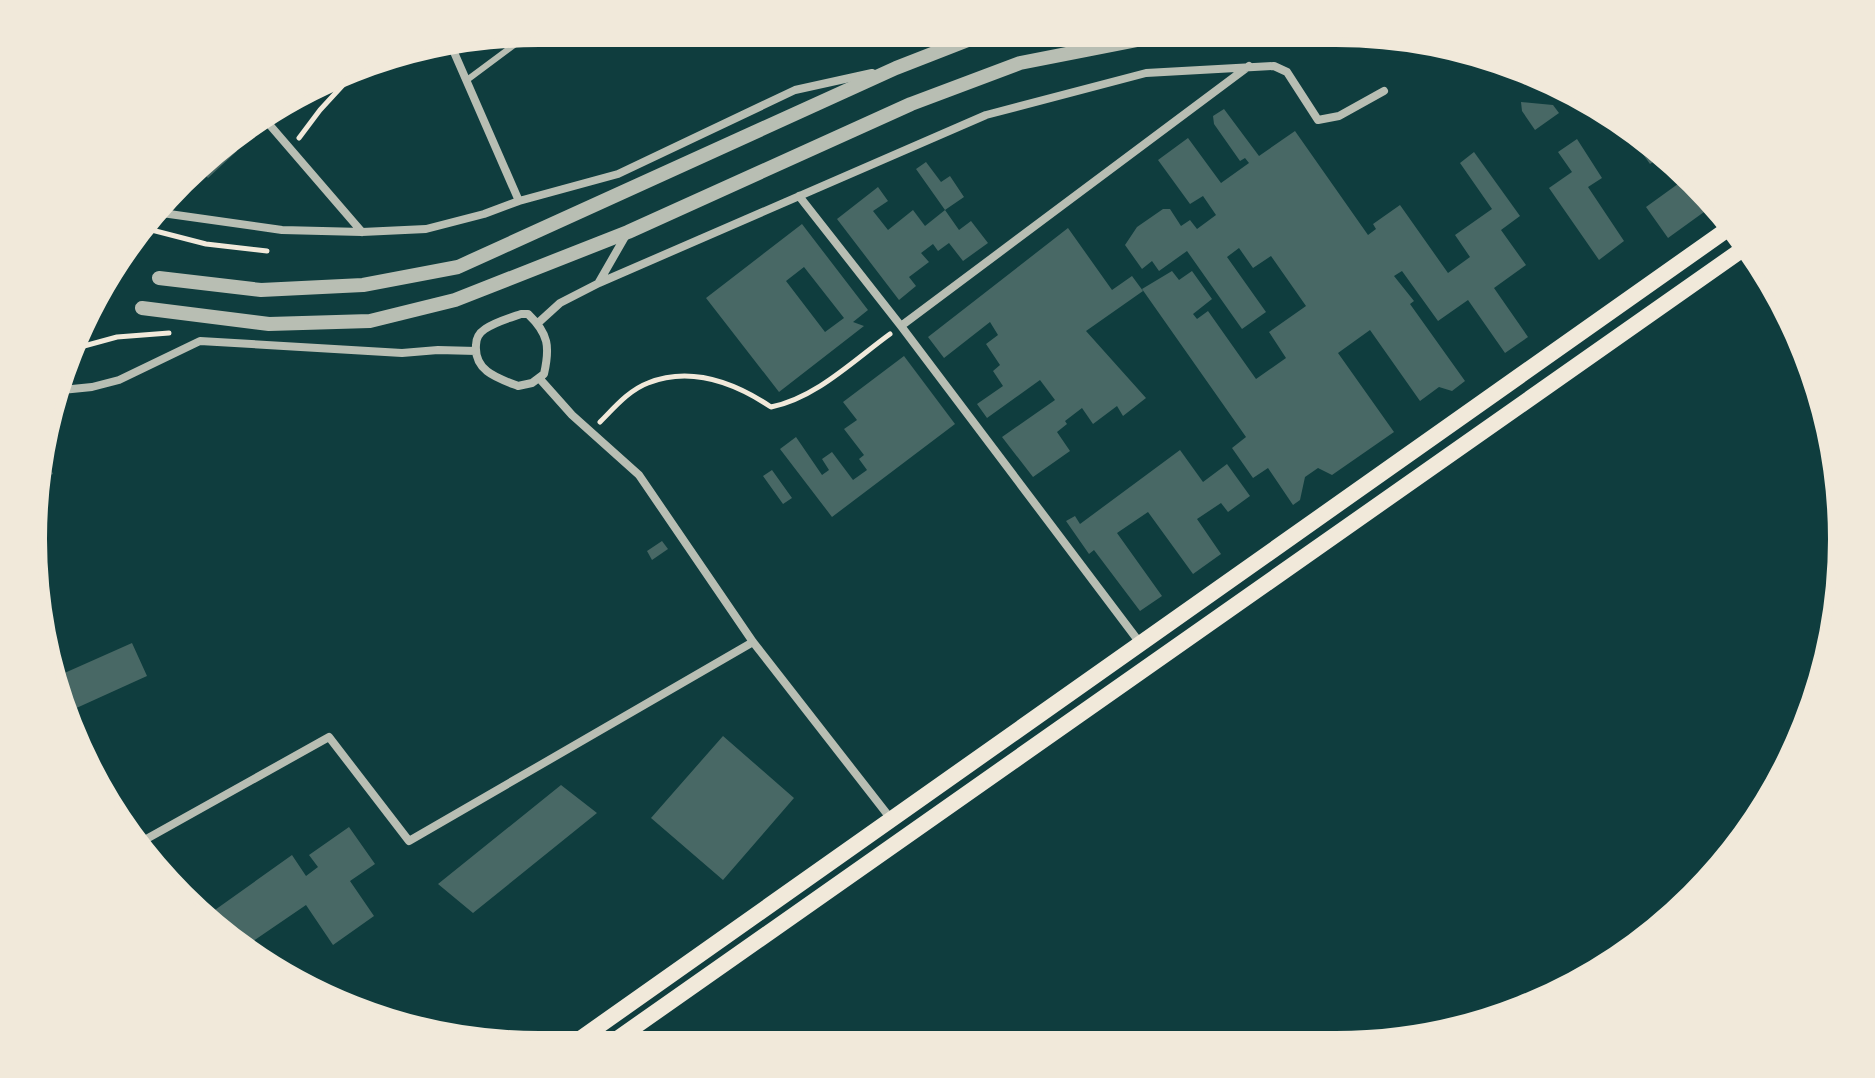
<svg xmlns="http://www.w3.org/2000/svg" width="1875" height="1078" viewBox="0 0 1875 1078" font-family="'Source Sans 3',sans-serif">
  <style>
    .building { fill: #486865; fill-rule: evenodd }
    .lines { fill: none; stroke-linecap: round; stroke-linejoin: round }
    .path { stroke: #f1e9da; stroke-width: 5 }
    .service { stroke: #b8beb3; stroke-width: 6 }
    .minor { stroke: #b8beb3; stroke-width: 8 }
    .tertiary { stroke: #b8beb3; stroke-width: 14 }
    .secondary { stroke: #f1e9da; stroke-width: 16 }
    .rim { fill: none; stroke: #f1e9da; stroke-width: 10 }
  </style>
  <rect width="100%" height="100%" fill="#0f3d3e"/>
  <path class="building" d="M 1521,102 L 1553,105 L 1559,113 L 1535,130 L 1522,111 Z
    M 1224,109 L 1259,156 L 1295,131 L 1368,235 L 1376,229 L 1373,224 L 1400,205 L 1448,273 L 1470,257 L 1455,235 L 1492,209 L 1460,163 L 1474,152 L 1520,216 L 1501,230 L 1526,265 L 1494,288 L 1528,337 L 1505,353 L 1468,300 L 1438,321 L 1402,271 L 1394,276 L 1414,301 L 1410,304 L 1465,381 L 1452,391 L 1439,387 L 1420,401 L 1370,330 L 1338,353 L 1394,432 L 1332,475 L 1318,468 L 1305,477 L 1300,500 L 1293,505 L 1268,468 L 1253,478 L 1232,448 L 1246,437 L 1142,289 L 1172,271 L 1179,280 L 1192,271 L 1212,299 L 1193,314 L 1197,319 L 1208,311 L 1256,379 L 1286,358 L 1269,332 L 1306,306 L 1271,256 L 1253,268 L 1239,248 L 1227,257 L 1266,312 L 1242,329 L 1187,251 L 1159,271 L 1152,261 L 1142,269 L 1125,245 L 1137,227 L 1163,209 L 1170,209 L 1181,226 L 1190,220 L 1197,229 L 1216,215 L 1203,196 L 1190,204 L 1158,160 L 1188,138 L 1221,183 L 1249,163 L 1245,158 L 1240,161 L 1214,124 L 1213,116 Z
    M 225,137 L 237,151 L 208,178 L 197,167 Z
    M 1577,139 L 1602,178 L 1588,187 L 1624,241 L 1599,260 L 1549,188 L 1572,172 L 1558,152 Z
    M 1650,144 L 1662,156 L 1650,164 L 1640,150 Z
    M 926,162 L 941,182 L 950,176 L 964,197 L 945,210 L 916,169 Z
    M 1682,181 L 1704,212 L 1668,238 L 1646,207 Z
    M 878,187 L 888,201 L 873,211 L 888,230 L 913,210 L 925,226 L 945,210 L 959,230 L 971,221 L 988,243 L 963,261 L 949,243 L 938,251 L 933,244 L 921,253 L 929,262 L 909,277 L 916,286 L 899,300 L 837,219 Z
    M 802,224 L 868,310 L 853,322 L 864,326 L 779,392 L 706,298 ZM 804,267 L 844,318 L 825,332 L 786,281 Z
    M 1068,228 L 1112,290 L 1132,276 L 1143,291 L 1086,331 L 1146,398 L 1123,416 L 1117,406 L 1093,424 L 1082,408 L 1065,421 L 1067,424 L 1057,432 L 1070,451 L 1033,477 L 1002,437 L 1055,400 L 1040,380 L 987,418 L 977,404 L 1003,386 L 993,371 L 1000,365 L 986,344 L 998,335 L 990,322 L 944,358 L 928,337 Z
    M 904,356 L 955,424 L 832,517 L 780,449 L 796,437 L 822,475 L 829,470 L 822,459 L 832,452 L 853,480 L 867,470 L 859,459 L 864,455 L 844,429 L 857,420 L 843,402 Z
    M 1180,450 L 1203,482 L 1227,464 L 1250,496 L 1228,512 L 1221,503 L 1197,519 L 1221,554 L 1193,574 L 1148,512 L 1117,533 L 1162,596 L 1140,611 L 1094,550 L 1089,554 L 1066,521 L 1075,516 L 1080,524 Z
    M 44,453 L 53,474 L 38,480 L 39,456 Z
    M 772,470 L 792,498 L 783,504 L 763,476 Z
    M 662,541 L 668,549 L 652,560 L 647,551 Z
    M 132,643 L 147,676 L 61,715 L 55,704 L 51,679 Z
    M 723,736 L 794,798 L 723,880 L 651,818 Z
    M 561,785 L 597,813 L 473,913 L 438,884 Z
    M 349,827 L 375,864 L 350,881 L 374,916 L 333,945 L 306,905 L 240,950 L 205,917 L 292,855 L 306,876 L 318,867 L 309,855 Z
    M 829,1032 L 841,1049 L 805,1049 Z"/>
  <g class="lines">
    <path class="path" d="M 299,138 L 320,110 L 366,60
      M 140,227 L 206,244 L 267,251
      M 105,276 L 124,245
      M 73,346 L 84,346 L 117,337 L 169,333
      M 600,422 C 614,408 629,390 648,383 C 691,366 735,383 771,407 C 816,398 854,360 890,334"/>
    <path class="service" d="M 467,80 L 537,28"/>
    <path class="minor" d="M 450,43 L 519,201
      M 262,116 L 362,232
      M 799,196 L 901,326 L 1140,643
      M 155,212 L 282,230 L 362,232 L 426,229 L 484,214 L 519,201 L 618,174 L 795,90 L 872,73
      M 599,282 L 626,235
      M 521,314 L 528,314 C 549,334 550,347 544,374 L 532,383 L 518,386 C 497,378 474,371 476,345 C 476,338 479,333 485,329 C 495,322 509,318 521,314 Z
      M 538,323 L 560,303 L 599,283 L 986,115 L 1146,73 L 1274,66 L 1287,72 L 1318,120 L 1339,116 L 1384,91
      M 901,326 L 1249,66
      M 539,378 L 572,415 L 639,475 L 753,642 L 891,819
      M 52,391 L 92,387 L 119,380 L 200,341 L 402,353 L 438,350 L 476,351
      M 132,847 L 329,737 L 409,841 L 753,642"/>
    <path class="tertiary" d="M 159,278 L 261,290 L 363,285 L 458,267 L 896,68 L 996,29
      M 142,308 L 269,324 L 370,321 L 455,300 L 628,232 L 911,104 L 1020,63 L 1163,35 L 1324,30 L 1478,51"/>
    <path class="secondary" d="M 566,1049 L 1732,226
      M 603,1049 L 1750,244"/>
  </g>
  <path d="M0 0H1875V1078H0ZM539 42H1336A497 497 0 0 1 1833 539V539A497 497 0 0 1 1336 1036H539A497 497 0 0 1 42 539V539A497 497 0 0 1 539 42Z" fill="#f1e9da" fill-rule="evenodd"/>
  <path class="rim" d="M539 42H1336A497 497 0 0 1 1833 539V539A497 497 0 0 1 1336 1036H539A497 497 0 0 1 42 539V539A497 497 0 0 1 539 42Z"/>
</svg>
